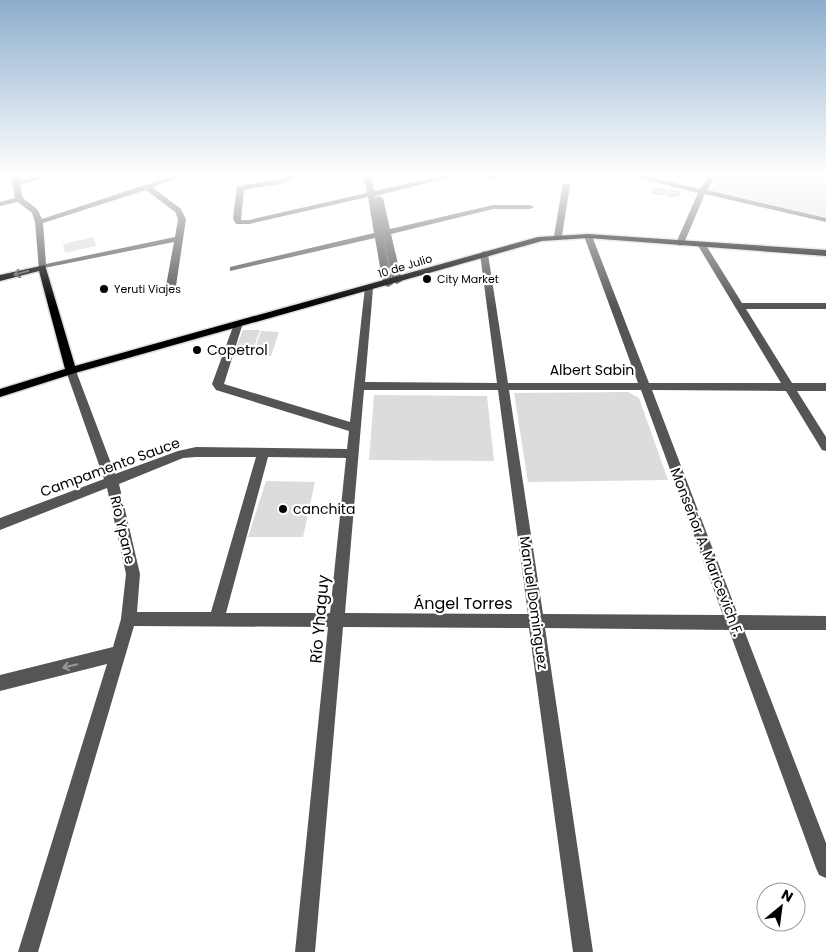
<svg xmlns="http://www.w3.org/2000/svg" width="826" height="952" viewBox="0 0 826 952" font-family="Poppins,sans-serif">
  <style>
    .green { fill: #dcdcdc }
    .building { fill: #c4c4c4; stroke: #999 }
    .lines { fill: none; stroke-linecap: round; stroke-linejoin: round }
    .major-casing { stroke: #dbdbdb; stroke-width: 3 }
    .minor { fill: #555; fill-rule: evenodd }
    .major { fill: #000; fill-rule: evenodd }
    .oneway { stroke: #595959 }
    .oneway2 { stroke: #999 }
    .poi-dot { fill: #000; stroke: #fff; stroke-width: 2 }
    .labels { text-anchor: middle; stroke-width: 4.5; stroke-linejoin: round; paint-order: stroke }
    .far-street-label { font-size: 11px; fill: #000; stroke: #fff }
    .far-poi-label { font-size: 11px; fill: #000; stroke: #fff; text-anchor: start }
    .poi-label { font-size: 14px; fill: #000; stroke: #fff; text-anchor: start }
    .street-label { font-size: 14px; fill: #000; stroke: #fff }
    .near-street-label { font-size: 16px; fill: #000; stroke: #fff }
  </style>
  <rect width="100%" height="100%" fill="#fff"/>
  <path class="green" d="M 721,174 L 814,174 L 826,177 L 826,217 L 711,191 Z
    M 94,237 L 96,246 L 65,253 L 63,244 Z
    M 243,330 L 260,330 L 251,355 L 233,355 Z
    M 261,331 L 279,332 L 271,356 L 253,355 Z
    M 628,392 L 639,398 L 668,480 L 528,482 L 514,393 Z
    M 374,395 L 487,396 L 494,461 L 369,460 Z
    M 266,481 L 315,482 L 303,537 L 248,537 Z"/>
  <path class="building" d="M 654,188 L 666,190 L 664,195 L 652,193 Z
    M 669,190 L 680,192 L 678,196 L 667,196 Z"/>
  <g class="lines">
    <defs>
      <path id="major" d="M 588,234 L 826,250 L 826,256 L 588,238 L 542,241 L 75,373 L 0,397 L 0,389 L 65,369 L 39,271 L 0,281 L 0,275 L 45,265 L 75,366 L 538,237 Z"/>
    </defs>
    <use href="#major" class="major-casing"/>
    <path class="minor" d="M 11,174 L 19,174 L 20,181 L 43,174 L 55,174 L 20,185 L 23,198 L 38,210 L 42,219 L 178,174 L 189,174 L 152,187 L 181,209 L 186,219 L 176,286 L 171,289 L 166,286 L 174,242 L 39,269 L 35,222 L 32,213 L 18,202 L 0,206 L 0,202 L 15,198 ZM 146,190 L 175,212 L 178,219 L 175,237 L 46,264 L 43,223 Z
      M 290,174 L 299,174 L 285,183 L 244,190 L 241,220 L 249,220 L 367,193 L 363,174 L 371,174 L 374,191 L 451,174 L 464,174 L 375,196 L 375,198 L 379,196 L 383,198 L 390,229 L 493,205 L 530,205 L 534,207 L 530,209 L 493,209 L 391,234 L 402,281 L 397,284 L 392,281 L 383,236 L 393,284 L 388,287 L 383,284 L 375,238 L 230,271 L 230,267 L 374,233 L 368,197 L 249,224 L 236,224 L 233,219 L 237,186 L 280,179 Z
      M 474,174 L 490,174 L 498,177 L 494,179 Z
      M 623,174 L 636,174 L 700,189 L 710,174 L 717,174 L 707,190 L 826,218 L 826,222 L 705,194 L 684,243 L 680,246 L 676,243 L 698,193 Z
      M 563,183 L 570,185 L 562,236 L 558,238 L 554,236 Z
      M 585,234 L 592,236 L 649,383 L 781,383 L 697,244 L 698,242 L 704,242 L 742,303 L 826,303 L 826,309 L 746,309 L 792,383 L 826,383 L 826,391 L 797,391 L 826,437 L 826,451 L 822,450 L 786,391 L 652,390 L 738,615 L 826,616 L 826,630 L 744,630 L 826,843 L 826,878 L 819,875 L 816,868 L 729,630 L 545,628 L 593,952 L 573,952 L 529,628 L 343,627 L 315,952 L 295,952 L 328,627 L 134,626 L 38,952 L 18,952 L 107,664 L 0,691 L 0,675 L 113,647 L 121,619 L 126,574 L 107,488 L 0,530 L 0,518 L 104,479 L 66,371 L 67,369 L 75,369 L 76,371 L 115,474 L 178,451 L 196,447 L 347,449 L 349,431 L 216,390 L 212,384 L 234,324 L 237,323 L 242,326 L 224,384 L 350,422 L 365,287 L 368,286 L 373,289 L 365,382 L 497,383 L 480,254 L 484,251 L 488,254 L 508,383 L 638,383 L 584,236 ZM 364,390 L 498,390 L 528,614 L 345,613 ZM 509,390 L 641,390 L 723,615 L 543,614 ZM 196,457 L 256,457 L 211,612 L 137,612 L 140,574 L 119,484 L 183,458 ZM 268,457 L 346,458 L 330,613 L 226,613 Z"/>
    <use href="#major" class="major"/>
  </g>
  <defs><path id="oneway-shaft" d="M-6 0H5M1.5-3L5.5 0L1.5 3" fill="none" stroke-width="1.6" stroke-linecap="round" stroke-linejoin="round" transform="scale(1.25)"/></defs>
  <use class="oneway" href="#oneway-shaft" transform="translate(21 273) rotate(165)"/>
  <use class="oneway2" href="#oneway-shaft" transform="translate(70 666) rotate(166)"/>
  <linearGradient id="sky" x2="0" y2="1"><stop stop-color="#8cadcc"/><stop offset="0.57" stop-color="#fff"/><stop offset="1" stop-color="#fff" stop-opacity="0"/></linearGradient>
  <rect width="826" height="307" fill="url(#sky)"/>
  <g class="poi-dot">
    <circle cx="427" cy="279" r="5"/>
    <circle cx="104" cy="289" r="5"/>
    <circle cx="197" cy="350" r="5"/>
    <circle cx="283" cy="509" r="5"/>
  </g>
  <g class="labels">
    <g class="far-street-label">
      <text transform="translate(405 266) rotate(-17)" y="4">10 de Julio</text>
    </g>
    <g class="far-poi-label">
      <text x="437" y="283">City Market</text>
      <text x="114" y="293">Yeruti Viajes</text>
    </g>
    <g class="poi-label">
      <text x="207" y="355">Copetrol</text>
      <text x="293" y="514">canchita</text>
    </g>
    <g class="street-label">
      <text x="592" y="375">Albert Sabin</text>
      <text transform="translate(110 467) rotate(-20)" y="5">Campamento Sauce</text>
      <text transform="translate(123 530) rotate(77)" y="5">Río Ypane</text>
      <text transform="translate(707 552) rotate(69)" y="5">Monseñor A. Maricevich F.</text>
      <text transform="translate(534 603) rotate(82)" y="5">Manuel Dominguez</text>
    </g>
    <g class="near-street-label">
      <text x="463" y="609">Ángel Torres</text>
      <text transform="translate(319 619) rotate(-85)" y="6">Río Yhaguy</text>
    </g>
  </g>
  <g transform="translate(781 907) rotate(29)"><circle r="24" fill="#ffffff" stroke="#999999"/>
  <path d="M0-4L9 19L0 12L-9 19Z" fill="#000000"/>
  <text y="-8" font-size="14" font-weight="bold" text-anchor="middle" fill="#000000">N</text>
  </g>
</svg>
